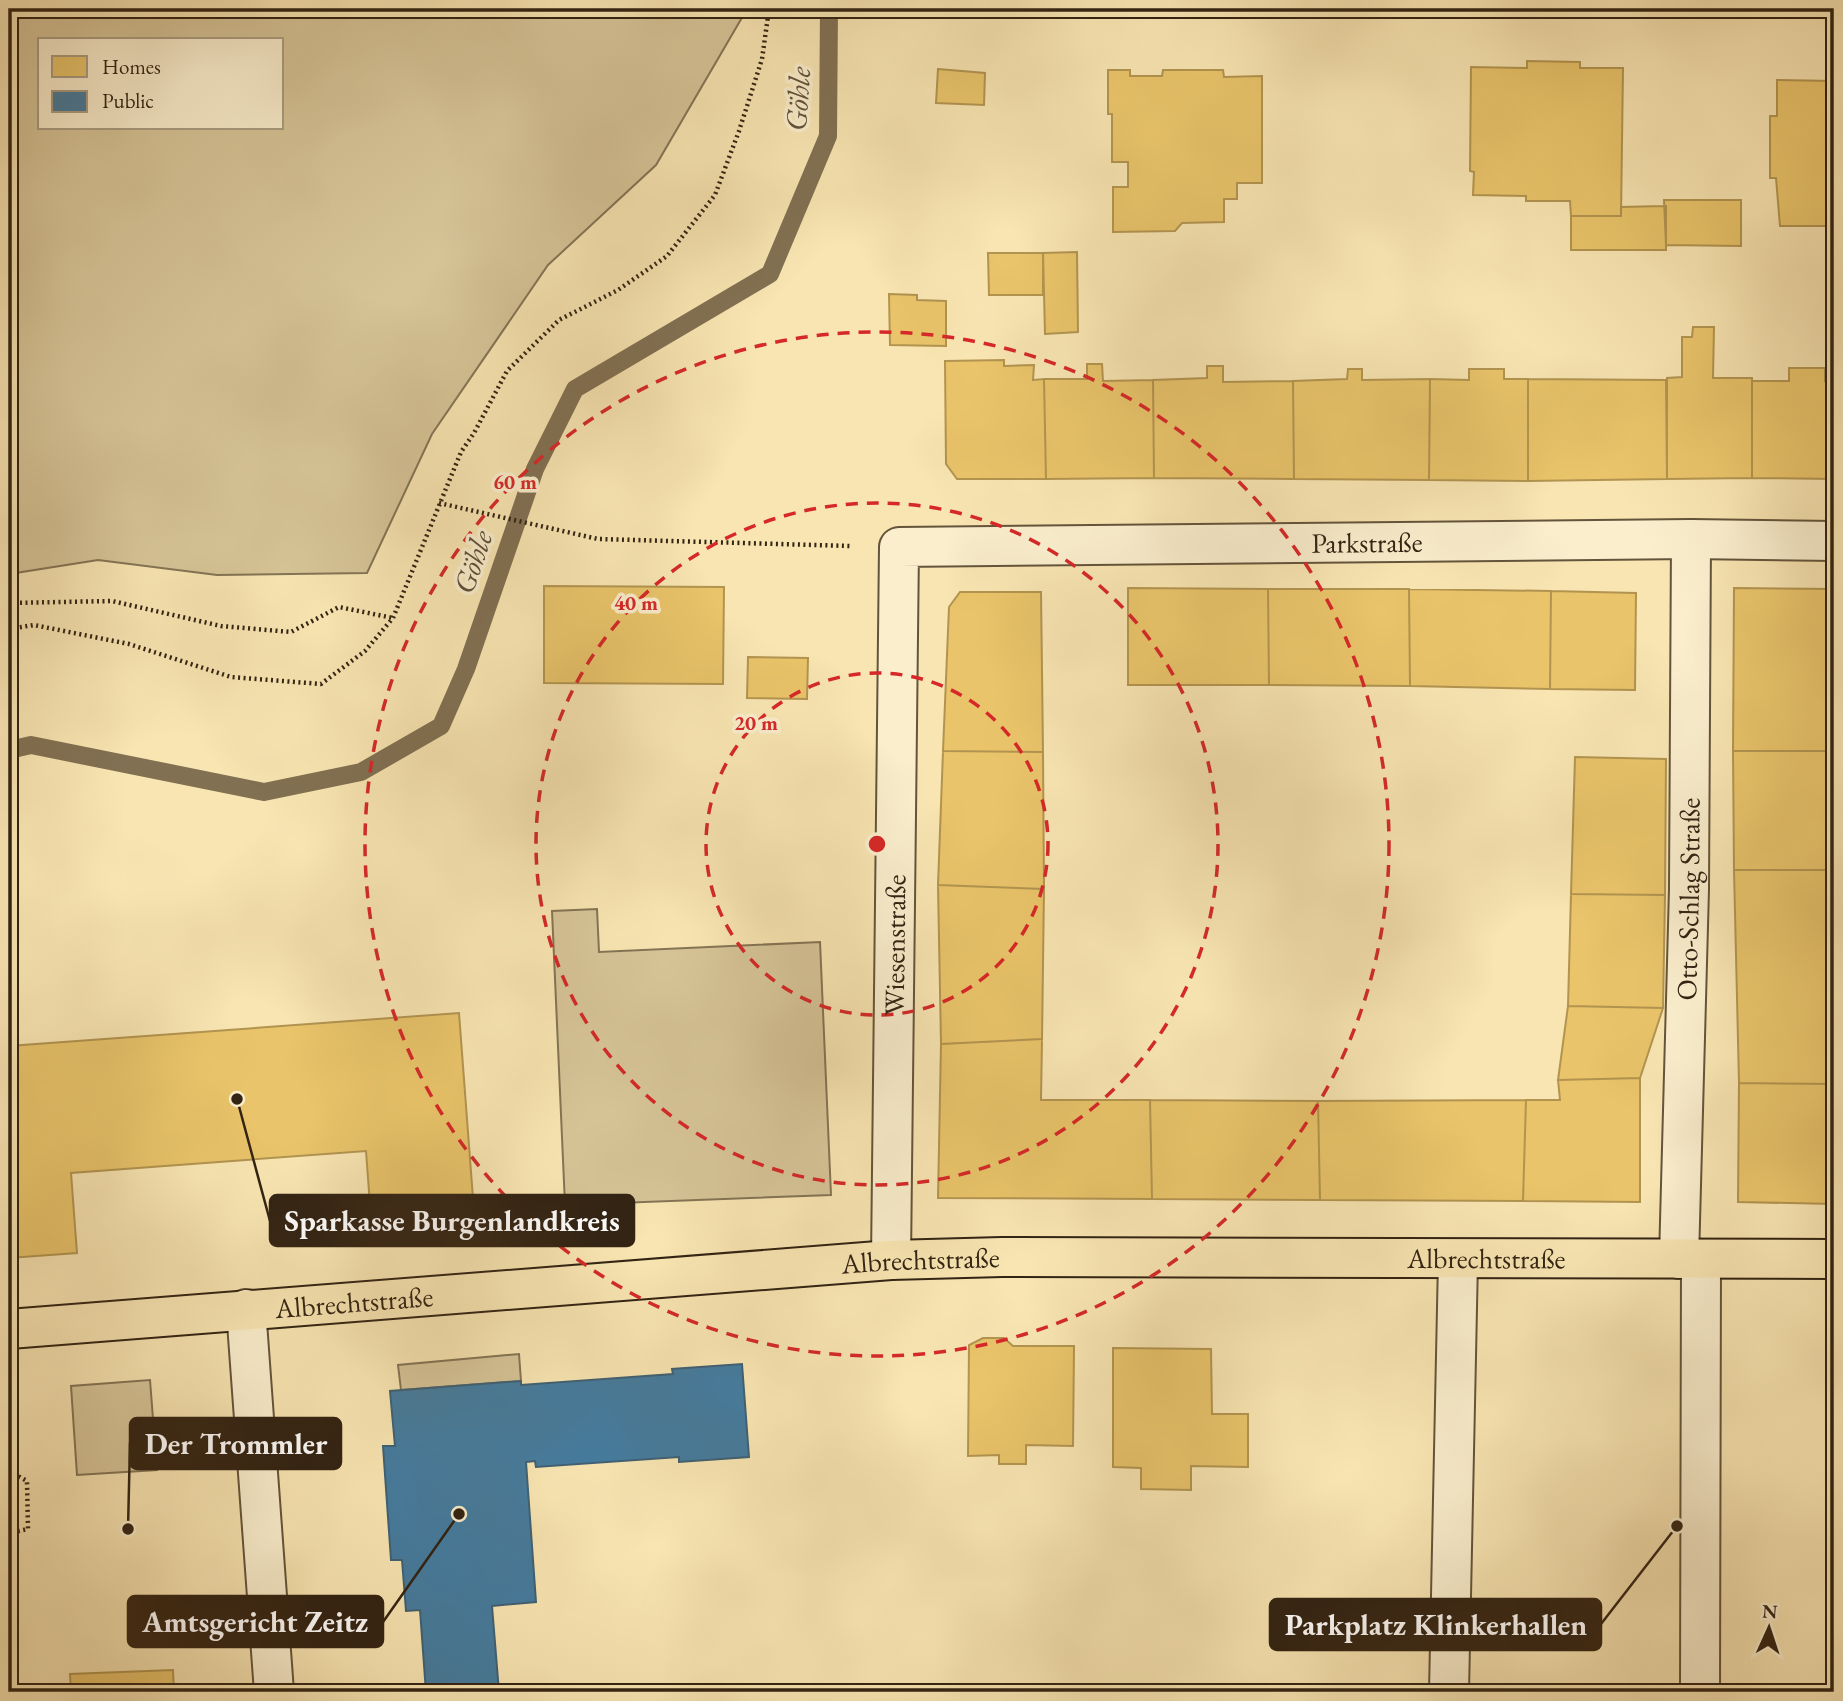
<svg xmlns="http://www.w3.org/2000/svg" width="1843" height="1701" viewBox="0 0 1843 1701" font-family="'EB Garamond',serif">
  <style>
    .green { fill: #d6c497; stroke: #847455; stroke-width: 2; fill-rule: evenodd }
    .homes { fill: #e9c46a; stroke: #b29450; stroke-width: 2 }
    .public { fill: #457b9d; stroke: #3f6174; stroke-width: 2 }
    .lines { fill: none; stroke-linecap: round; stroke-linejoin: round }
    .stream { stroke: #817052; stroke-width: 18 }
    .minor-casing { stroke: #64543b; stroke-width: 42 }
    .major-casing { stroke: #322313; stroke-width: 42 }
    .path { stroke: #322313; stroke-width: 4.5; stroke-dasharray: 2 3.5; stroke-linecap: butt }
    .minor { stroke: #faeecd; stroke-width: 38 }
    .major { stroke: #f8e5b2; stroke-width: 38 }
    .ring { fill: none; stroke: #d62828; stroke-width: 3.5; stroke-dasharray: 12 9 }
    .labels { text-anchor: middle; stroke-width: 7; stroke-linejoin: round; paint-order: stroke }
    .street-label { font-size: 28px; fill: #322313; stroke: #faeecd }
    .water-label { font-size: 30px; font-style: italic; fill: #605038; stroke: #faeecd }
    .centre { fill: #d62828; stroke: #faeecd; stroke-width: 3.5 }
    .ring-label { font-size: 21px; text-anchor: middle; font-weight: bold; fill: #d62828; stroke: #faeecd; stroke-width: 7; stroke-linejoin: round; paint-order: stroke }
    .leader { fill: none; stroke: #322313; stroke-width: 2.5 }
    .callout-dot { fill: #322313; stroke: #faeecd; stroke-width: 2.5 }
    .callout { fill: #322313; stroke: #322313; stroke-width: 2.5 }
    .callout-label { font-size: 30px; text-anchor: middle; font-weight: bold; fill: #fff }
  </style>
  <rect width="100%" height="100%" fill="#f8e5b2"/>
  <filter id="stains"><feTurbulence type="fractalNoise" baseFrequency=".00286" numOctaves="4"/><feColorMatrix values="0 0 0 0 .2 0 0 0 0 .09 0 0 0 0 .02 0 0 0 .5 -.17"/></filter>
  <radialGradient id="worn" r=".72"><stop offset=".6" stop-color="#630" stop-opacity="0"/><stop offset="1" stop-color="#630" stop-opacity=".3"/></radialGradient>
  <path class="green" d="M 9,9 L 747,9 L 656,165 L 548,265 L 432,434 L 367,573 L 217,575 L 98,560 L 9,574 ZM 40,40 L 282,40 L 282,128 L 40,128 Z
    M 597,909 L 599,952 L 820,942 L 831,1195 L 565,1205 L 552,911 Z
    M 519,1354 L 521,1381 L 401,1390 L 398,1365 Z
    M 150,1380 L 157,1470 L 77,1475 L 71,1386 Z"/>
  <path class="homes" d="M 1527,61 L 1580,62 L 1580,68 L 1623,68 L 1621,216 L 1571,216 L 1570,201 L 1526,201 L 1526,196 L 1473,195 L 1474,172 L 1470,171 L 1471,67 L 1527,68 Z
    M 938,69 L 985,73 L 984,105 L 936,103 Z
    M 1108,70 L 1130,70 L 1130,76 L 1162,76 L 1163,70 L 1223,70 L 1224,77 L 1262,76 L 1262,183 L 1237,183 L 1237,199 L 1224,199 L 1224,222 L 1182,223 L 1175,231 L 1113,232 L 1113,187 L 1128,187 L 1128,162 L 1112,162 L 1112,114 L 1108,114 Z
    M 1777,80 L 1834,81 L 1834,226 L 1780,226 L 1776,178 L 1770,178 L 1770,116 L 1777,116 Z
    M 1664,200 L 1741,200 L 1741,246 L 1666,245 Z
    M 1664,206 L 1666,206 L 1666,250 L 1571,250 L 1571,216 L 1621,216 L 1621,207 Z
    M 1077,252 L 1078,332 L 1045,334 L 1043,253 Z
    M 988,253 L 1043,253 L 1043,295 L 989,295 Z
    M 889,294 L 917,295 L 917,300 L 946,301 L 946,346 L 890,345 Z
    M 1693,327 L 1714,327 L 1713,378 L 1752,378 L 1752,478 L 1667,479 L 1667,378 L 1682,377 L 1682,337 L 1692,337 Z
    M 1004,360 L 1004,366 L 1034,365 L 1033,380 L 1044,379 L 1046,479 L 957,479 L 946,464 L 945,361 Z
    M 1087,364 L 1102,364 L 1103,381 L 1153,380 L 1154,478 L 1046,479 L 1044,379 L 1087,379 Z
    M 1207,366 L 1223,366 L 1223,382 L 1293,381 L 1294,479 L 1154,478 L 1153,380 L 1207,378 Z
    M 1789,368 L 1825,368 L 1825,381 L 1834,381 L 1834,479 L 1752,478 L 1752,381 L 1789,381 Z
    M 1348,369 L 1362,369 L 1362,380 L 1430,379 L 1429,480 L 1294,479 L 1293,381 L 1347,379 Z
    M 1469,369 L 1504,369 L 1504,379 L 1528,379 L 1528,481 L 1429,480 L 1430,379 L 1469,380 Z
    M 1528,379 L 1666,380 L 1667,479 L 1528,481 Z
    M 544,586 L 724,587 L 723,684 L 544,683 Z
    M 1128,588 L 1268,589 L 1269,685 L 1128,685 Z
    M 1734,588 L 1834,589 L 1834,751 L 1733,751 Z
    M 1268,589 L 1409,589 L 1410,686 L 1269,685 Z
    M 1409,589 L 1551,591 L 1550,689 L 1410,686 Z
    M 1551,591 L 1636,593 L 1635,690 L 1550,689 Z
    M 960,592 L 1041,592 L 1043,752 L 943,751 L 949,607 Z
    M 748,657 L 808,658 L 807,699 L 747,698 Z
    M 943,751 L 1043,752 L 1044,889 L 938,885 Z
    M 1733,751 L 1834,751 L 1834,870 L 1734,870 Z
    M 1575,757 L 1666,759 L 1665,895 L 1571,894 Z
    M 1734,870 L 1834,870 L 1834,1084 L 1739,1083 Z
    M 938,885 L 1044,889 L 1042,1039 L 941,1044 Z
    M 1571,894 L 1665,895 L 1663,1008 L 1568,1006 Z
    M 1568,1006 L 1663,1008 L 1640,1078 L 1558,1080 Z
    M 459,1013 L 475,1225 L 372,1232 L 366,1151 L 71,1173 L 77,1253 L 9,1258 L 9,1046 Z
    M 1042,1039 L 1041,1100 L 1150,1100 L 1152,1199 L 938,1198 L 941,1044 Z
    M 1640,1078 L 1640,1202 L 1523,1201 L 1526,1100 L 1560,1100 L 1558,1080 Z
    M 1739,1083 L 1834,1084 L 1834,1204 L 1738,1202 Z
    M 1150,1100 L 1318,1101 L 1320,1200 L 1152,1199 Z
    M 1526,1100 L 1523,1201 L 1320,1200 L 1318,1101 Z
    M 983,1338 L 1004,1338 L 1013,1346 L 1074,1346 L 1073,1446 L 1026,1445 L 1026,1464 L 999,1464 L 999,1455 L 968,1456 L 969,1345 Z
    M 1113,1348 L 1211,1349 L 1212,1414 L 1248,1414 L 1248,1467 L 1191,1466 L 1191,1490 L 1141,1489 L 1141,1468 L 1113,1467 Z
    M 173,1670 L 174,1692 L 71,1692 L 70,1674 Z"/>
  <path class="public" d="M 742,1364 L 749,1457 L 679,1462 L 679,1457 L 536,1467 L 535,1461 L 526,1462 L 536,1602 L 492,1606 L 499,1692 L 426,1692 L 420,1610 L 406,1611 L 402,1560 L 391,1560 L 383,1446 L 395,1446 L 390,1391 L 521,1381 L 521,1385 L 673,1374 L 672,1369 Z"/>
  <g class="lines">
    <path class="stream" d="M 9,750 L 31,745 L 264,792 L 361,772 L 441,726 L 466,669 L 535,469 L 575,389 L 770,274 L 828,136 L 829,9"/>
    <defs>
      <g id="minor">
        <path id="s1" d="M 1679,1259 L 1689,889 L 1691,539"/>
        <path id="s2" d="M 891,1260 L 899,547 L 1691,539 L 1834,541"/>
        <path d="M 246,1309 L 274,1692"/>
        <path d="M 1449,1692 L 1458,1260"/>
        <path d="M 1700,1692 L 1701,1259"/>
      </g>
      <g id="major">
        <path id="s3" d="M 9,1329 L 891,1260 L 1002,1257 L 1834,1259"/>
      </g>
    </defs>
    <use href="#minor" class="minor-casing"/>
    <use href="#major" class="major-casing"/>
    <path class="path" d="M 439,503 L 598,539 L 850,546
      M 9,603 L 112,601 L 221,626 L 291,632 L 339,607 L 393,618
      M 9,629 L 34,625 L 129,644 L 231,677 L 321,684 L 365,651 L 393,618 L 461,452 L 474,433 L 507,371 L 559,320 L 618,290 L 667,256 L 715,195 L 739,131 L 762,59 L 769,9
      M 9,1471 L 27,1481 L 28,1529 L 9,1533"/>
    <use href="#minor" class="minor"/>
    <use href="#major" class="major"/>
  </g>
  <g class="ring">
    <circle cx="877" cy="844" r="171"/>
    <circle cx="877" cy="844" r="341"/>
    <circle cx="877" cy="844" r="512"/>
  </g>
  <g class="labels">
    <g class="street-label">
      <text dy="10" stroke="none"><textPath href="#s2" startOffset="1181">Parkstraße</textPath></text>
      <text dy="10" stroke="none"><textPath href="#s1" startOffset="360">Otto-Schlag Straße</textPath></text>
      <text dy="10" stroke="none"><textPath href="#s2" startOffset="315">Wiesenstraße</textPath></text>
      <text dy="10" stroke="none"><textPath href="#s3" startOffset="1480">Albrechtstraße</textPath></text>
      <text dy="10" stroke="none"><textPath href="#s3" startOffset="914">Albrechtstraße</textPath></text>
      <text dy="10" stroke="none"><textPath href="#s3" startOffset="346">Albrechtstraße</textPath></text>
    </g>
    <g class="water-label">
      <text transform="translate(798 99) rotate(-86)" y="10">Göhle</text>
      <text transform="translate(473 562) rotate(-71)" y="10">Göhle</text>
    </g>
  </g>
  <circle cx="877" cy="844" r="10" class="centre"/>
  <g class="ring-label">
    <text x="515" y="489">60 m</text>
    <text x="636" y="610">40 m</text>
    <text x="756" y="730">20 m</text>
  </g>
  <path class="leader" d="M237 1099L270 1221M128 1529L130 1443M459 1514L383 1622M1677 1526L1601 1624"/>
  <g class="callout-dot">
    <circle cx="237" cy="1099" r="7"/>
    <circle cx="128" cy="1529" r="7"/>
    <circle cx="459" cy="1514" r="7"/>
    <circle cx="1677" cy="1526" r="7"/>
  </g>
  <g class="callout">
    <rect x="270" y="1195" width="364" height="51" rx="7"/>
    <rect x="130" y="1418" width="211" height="51" rx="7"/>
    <rect x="128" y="1596" width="255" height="51" rx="7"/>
    <rect x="1270" y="1599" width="331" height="51" rx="7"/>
  </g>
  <g class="callout-label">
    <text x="452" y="1231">Sparkasse Burgenlandkreis</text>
    <text x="236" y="1454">Der Trommler</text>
    <text x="255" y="1632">Amtsgericht Zeitz</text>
    <text x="1436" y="1635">Parkplatz Klinkerhallen</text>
  </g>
  <rect width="1843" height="1701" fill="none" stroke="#f8e5b2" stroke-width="35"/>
  <rect x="10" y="10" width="1822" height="1680" fill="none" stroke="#322313" stroke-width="3.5"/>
  <rect x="18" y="18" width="1808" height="1666" fill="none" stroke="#322313" stroke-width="2"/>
  <rect x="38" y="38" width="245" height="91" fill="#faeecd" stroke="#aa9d83" stroke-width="2"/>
  <rect x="52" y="56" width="35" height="21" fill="#e9c46a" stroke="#aa9d83" stroke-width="2"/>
  <text x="102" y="74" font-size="21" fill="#322313">Homes</text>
  <rect x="52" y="91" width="35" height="21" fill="#457b9d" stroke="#aa9d83" stroke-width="2"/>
  <text x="102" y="108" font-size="21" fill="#322313">Public</text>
  <g transform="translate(1769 1628) rotate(3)" stroke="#faeecd" stroke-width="5" paint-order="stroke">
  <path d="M0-5L12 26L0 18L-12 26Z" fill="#322313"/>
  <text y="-10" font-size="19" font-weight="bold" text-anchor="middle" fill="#322313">N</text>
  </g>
  <rect width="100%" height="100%" filter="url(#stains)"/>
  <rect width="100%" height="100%" fill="url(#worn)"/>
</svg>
